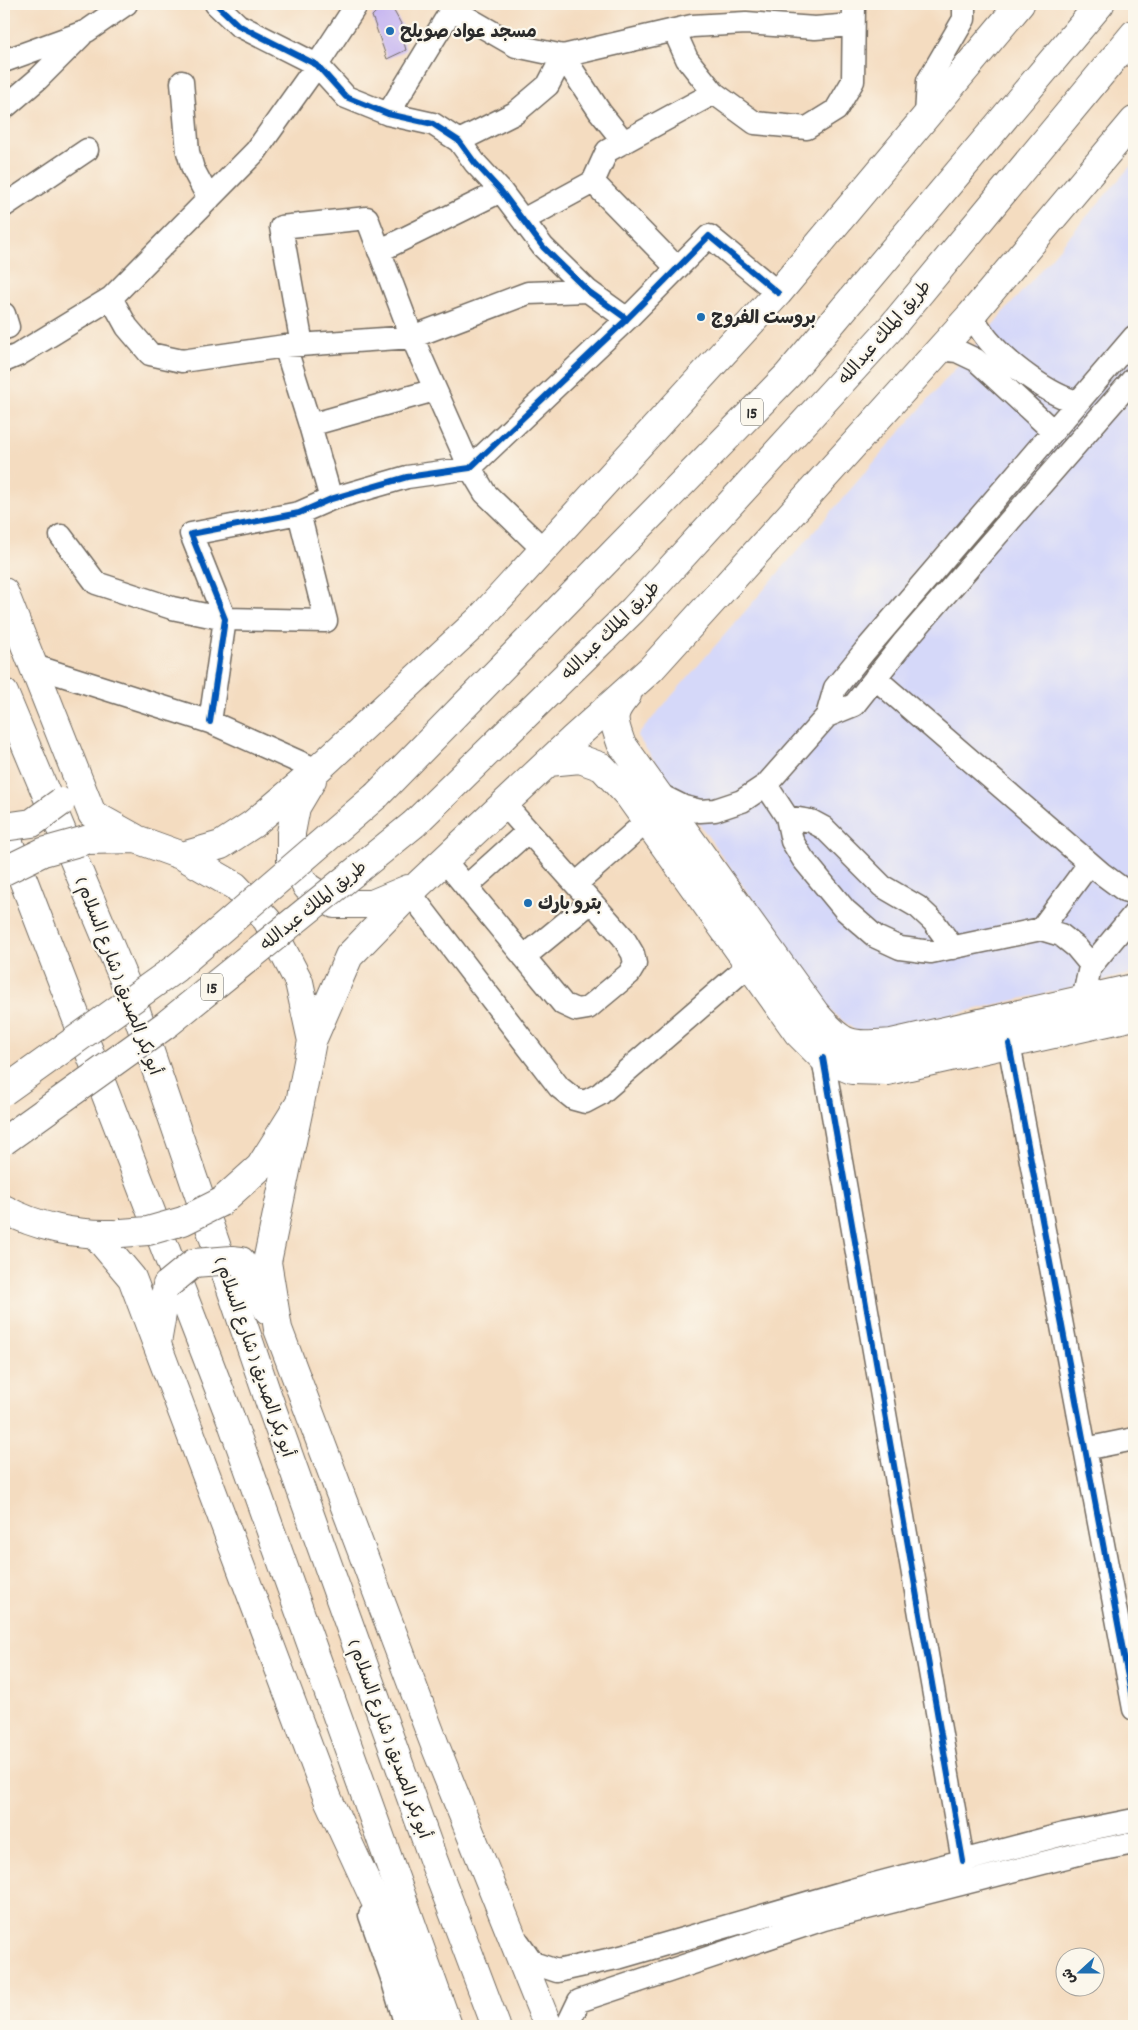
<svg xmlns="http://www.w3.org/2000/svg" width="1138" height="2030" viewBox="0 0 1138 2030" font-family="Dekko,'Playpen Sans Arabic',sans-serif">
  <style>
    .built { fill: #d5d8f9 }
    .building { fill: #c6b5f1 }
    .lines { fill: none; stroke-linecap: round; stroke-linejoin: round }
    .minor-casing { stroke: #71695f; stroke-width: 25 }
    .major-casing { stroke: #71695f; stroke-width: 30 }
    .highway-casing { stroke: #71695f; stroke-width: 30 }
    .minor { stroke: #fff; stroke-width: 22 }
    .major { stroke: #fff; stroke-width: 28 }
    .highway { stroke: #fff; stroke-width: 28 }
    .major-bridge-casing { stroke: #71695f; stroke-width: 30; stroke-linecap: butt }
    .highway-bridge-casing { stroke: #71695f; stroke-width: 30; stroke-linecap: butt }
    .major-bridge { stroke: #fff; stroke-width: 28 }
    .highway-bridge { stroke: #fff; stroke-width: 28 }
    .cycleway-casing { stroke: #fbf7ec; stroke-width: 9 }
    .cycleway { stroke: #0057b8; stroke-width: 6 }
    .poi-dot { fill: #1f6fb2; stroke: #fbf7ec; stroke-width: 2 }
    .labels { text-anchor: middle; stroke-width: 4.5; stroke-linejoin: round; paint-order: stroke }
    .shield { fill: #fbf7ec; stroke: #696865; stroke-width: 1 }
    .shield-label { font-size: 16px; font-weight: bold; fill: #2b2b2b }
    .poi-label { font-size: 18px; font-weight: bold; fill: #2b2b2b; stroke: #fbf7ec; text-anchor: start }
    .street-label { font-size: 18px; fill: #2b2b2b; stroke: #fbf7ec }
  </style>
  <rect width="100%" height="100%" fill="#fbf7ec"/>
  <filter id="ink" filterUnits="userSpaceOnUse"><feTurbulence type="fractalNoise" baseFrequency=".02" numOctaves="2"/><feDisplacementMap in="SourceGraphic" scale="10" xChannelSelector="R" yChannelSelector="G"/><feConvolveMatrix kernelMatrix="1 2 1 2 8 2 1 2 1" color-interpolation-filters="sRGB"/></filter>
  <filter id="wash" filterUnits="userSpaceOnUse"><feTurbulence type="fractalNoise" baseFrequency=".0096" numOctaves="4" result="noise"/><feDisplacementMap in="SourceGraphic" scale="20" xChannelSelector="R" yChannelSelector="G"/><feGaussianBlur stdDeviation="1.12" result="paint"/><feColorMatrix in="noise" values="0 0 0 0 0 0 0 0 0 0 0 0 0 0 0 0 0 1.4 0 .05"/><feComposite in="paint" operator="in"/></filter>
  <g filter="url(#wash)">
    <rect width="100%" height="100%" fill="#f4dcc0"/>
    <path class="built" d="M 1134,162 L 1134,973 L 889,1029 L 856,1031 L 833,1013 L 637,736 Z"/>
    <g id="blocks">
      <path class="building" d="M 384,4 L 390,4 L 405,31 L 401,32 L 406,50 L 387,59 L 372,16 Z"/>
    </g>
  </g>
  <g filter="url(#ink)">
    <use href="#blocks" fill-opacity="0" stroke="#71695f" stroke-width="1"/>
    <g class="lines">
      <defs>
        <path id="minor" d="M 216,4 L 238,25 L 317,65 L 346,97 L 388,114 L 433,124 L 459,141 L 475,163 L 501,191 L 543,247 L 588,291 L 627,319
          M 448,4 L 452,9 L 516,46 L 563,56 L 692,26 L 746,23 L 815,28 L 852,25
          M 674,30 L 687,59 L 714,93 L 755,123 L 807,128 L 836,110 L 853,81 L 854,4
          M 4,61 L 87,31 L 126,4
          M 182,82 L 188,152 L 193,169 L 209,199
          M 4,108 L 38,79 L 81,36
          M 388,114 L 452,9
          M 926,116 L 928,81 L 964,19 L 964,4
          M 459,141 L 515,113 L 548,85 L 563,56 L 600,112 L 624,142
          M 593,182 L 677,268
          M 4,206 L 87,150
          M 523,220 L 593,182 L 607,151 L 714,93
          M 379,251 L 501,191
          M 111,298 L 127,327 L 150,354 L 182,361 L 285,346 L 412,337 L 528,293 L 588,291
          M 4,314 L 8,327 L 4,328
          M 971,315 C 977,324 982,333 989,341 C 1007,363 1050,396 1078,402
          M 302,345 L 281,227 L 367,218 L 412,337 L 470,468 L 485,493 L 544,550
          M 285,346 L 310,425 L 331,499
          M 939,349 L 957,351 L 976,360 L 1053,431
          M 4,361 L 18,355 L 111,298 L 256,151 L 317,65 L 357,4
          M 310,425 L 435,390
          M 61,536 L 96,583 L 172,608 L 225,619 L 326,621 L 299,513
          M 34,666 L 210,722 L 317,770
          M 875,678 L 1101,873 L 1124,890 L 1134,893
          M 827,716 L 854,705 L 903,643 L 1134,378
          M 210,722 L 225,619 L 191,534 L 299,513 L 331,499 L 407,477 L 470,468 L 627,319 L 709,236 L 778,293
          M 766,785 L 787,817 L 792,841 L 803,859 L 845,910 L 876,937 L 900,948 L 931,952 L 1041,929 L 1061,935 L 1076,947 L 1091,965
          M 658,794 L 684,807 L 700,811 L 715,810 L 742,801 L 766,785 L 827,716 L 835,688 L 864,652 L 1134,337
          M 787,817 L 811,821 L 824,828 L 882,886 L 918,907 L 934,922 L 953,948
          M 444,860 L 563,1004 L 576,1010 L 588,1008 L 629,974 L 635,964 L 633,954 L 623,937 L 504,804
          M 576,884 L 647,821
          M 466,887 L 528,831
          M 407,889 L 559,1087 L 574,1099 L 585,1102 L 600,1094 L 749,965
          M 1041,929 L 1089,864
          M 524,957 L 591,902
          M 1083,1000 L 1090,967 L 1134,914
          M 1009,1044 L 1134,1709
          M 823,1058 L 963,1861
          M 1085,1449 L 1134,1439
          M 370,1915 L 391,1975 L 406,2026
          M 519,1943 L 533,1963 L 557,1971 L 621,1957 L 852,1890 L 1064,1834 L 1134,1820
          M 567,2026 L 579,2001 L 824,1919 L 1082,1853 L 1134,1843"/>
        <path id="major" d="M 4,592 L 92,814 L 135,838
          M 627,695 C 610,715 613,719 621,743 L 815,1013 C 844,1047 849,1046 892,1043 L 1134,988
          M 549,762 L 580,759 L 602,767 L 629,796 L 798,1033 L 823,1058 L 852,1070 L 887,1071 L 1134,1016
          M 312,780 L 296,807 L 291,833 L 291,862 L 307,887 L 334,904 L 372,904 L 408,889
          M 86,840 L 136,839 L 183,856 L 235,886 L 267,920 L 299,982 L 312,1041 L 300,1103 L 260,1167 L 221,1202
          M 183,856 L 221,845 L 253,824 L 317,770 L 480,619 L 778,293 L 1020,4
          M 312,1041 L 349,956 L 419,884 L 573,739 L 651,669 L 971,315 L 1134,121
          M 300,1103 L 267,1262 L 278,1329 L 436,1748 L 548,2026
          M 4,1209 C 36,1227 77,1235 113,1234
          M 95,1234 L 132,1278 L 328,1799 L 433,2026
          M 232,1260 L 241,1261 L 268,1310
          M 157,1343 L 167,1285"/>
        <path id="highway" d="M 4,693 L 132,999 L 271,1406 L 433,1859 L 496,2026
          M 377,795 L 788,375 L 1100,4
          M 414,824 L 633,610 L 889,330 L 1134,34
          M 4,830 L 230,1417 L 448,2026"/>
      </defs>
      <use href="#minor" class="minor-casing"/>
      <use href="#major" class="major-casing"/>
      <use href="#highway" class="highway-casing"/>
      <use href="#minor" class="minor"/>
      <use href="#major" class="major"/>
      <use href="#highway" class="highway"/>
      <defs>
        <path id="major-bridge" d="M 4,827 L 32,823 L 61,802
          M 4,871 L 43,852 L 86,840
          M 121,1233 L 148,1231 L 183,1221 L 221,1202
          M 167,1285 L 194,1263 L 232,1260"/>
        <path id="highway-bridge" d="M 4,1091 L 176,968 L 377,795
          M 4,1141 L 167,1024 L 414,824"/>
      </defs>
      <use href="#major-bridge" class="major-bridge-casing"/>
      <use href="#highway-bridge" class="highway-bridge-casing"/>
      <use href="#major-bridge" class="major-bridge"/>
      <use href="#highway-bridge" class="highway-bridge"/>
      <defs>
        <path id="cycleway" d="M 216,4 L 238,25 L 317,65 L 346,97 L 388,114 L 433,124 L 459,141 L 475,163 L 501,191 L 543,247 L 588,291 L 627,319
          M 210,722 L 225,619 L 191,534 L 299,513 L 331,499 L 407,477 L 470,468 L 627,319 L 709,236 L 778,293
          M 1009,1044 L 1134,1709
          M 823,1058 L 963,1861"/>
      </defs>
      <use href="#cycleway" class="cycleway-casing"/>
      <use href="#cycleway" class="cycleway"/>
    </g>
  </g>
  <g class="poi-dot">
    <circle cx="390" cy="31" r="5"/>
    <circle cx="701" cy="317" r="5"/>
    <circle cx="528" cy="903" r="5"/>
  </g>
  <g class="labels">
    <g class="shield">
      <rect x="741" y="398.5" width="22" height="27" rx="4"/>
      <rect x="201" y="973.5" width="22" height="27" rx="4"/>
    </g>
    <g class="shield-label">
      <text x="752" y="418">15</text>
      <text x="212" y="993">15</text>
    </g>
    <g class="poi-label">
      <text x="400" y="37">مسجد عواد صويلح</text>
      <text x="711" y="323">بروست الفروج</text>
      <text x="538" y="909">بترو بارك</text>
    </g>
    <g class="street-label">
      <text transform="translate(884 332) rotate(-49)" y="6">طريق الملك عبدالله</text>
      <text transform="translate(610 630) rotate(-45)" y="6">طريق الملك عبدالله</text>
      <text transform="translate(313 905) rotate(-39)" y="6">طريق الملك عبدالله</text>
      <text transform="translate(119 976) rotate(69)" y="6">( شارع السلام ) أبو بكر الصديق</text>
      <text transform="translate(255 1357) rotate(71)" y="6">( شارع السلام ) أبو بكر الصديق</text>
      <text transform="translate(390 1739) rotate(70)" y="6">( شارع السلام ) أبو بكر الصديق</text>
    </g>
  </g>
  <rect width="1138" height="2030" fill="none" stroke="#fbf7ec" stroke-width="20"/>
  <g transform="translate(1080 1972) rotate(249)"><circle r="24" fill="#fbf7ec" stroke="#a8a59f"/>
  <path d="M0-4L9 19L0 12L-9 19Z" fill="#1f6fb2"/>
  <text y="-8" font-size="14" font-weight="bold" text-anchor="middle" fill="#2b2b2b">ش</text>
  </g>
</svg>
